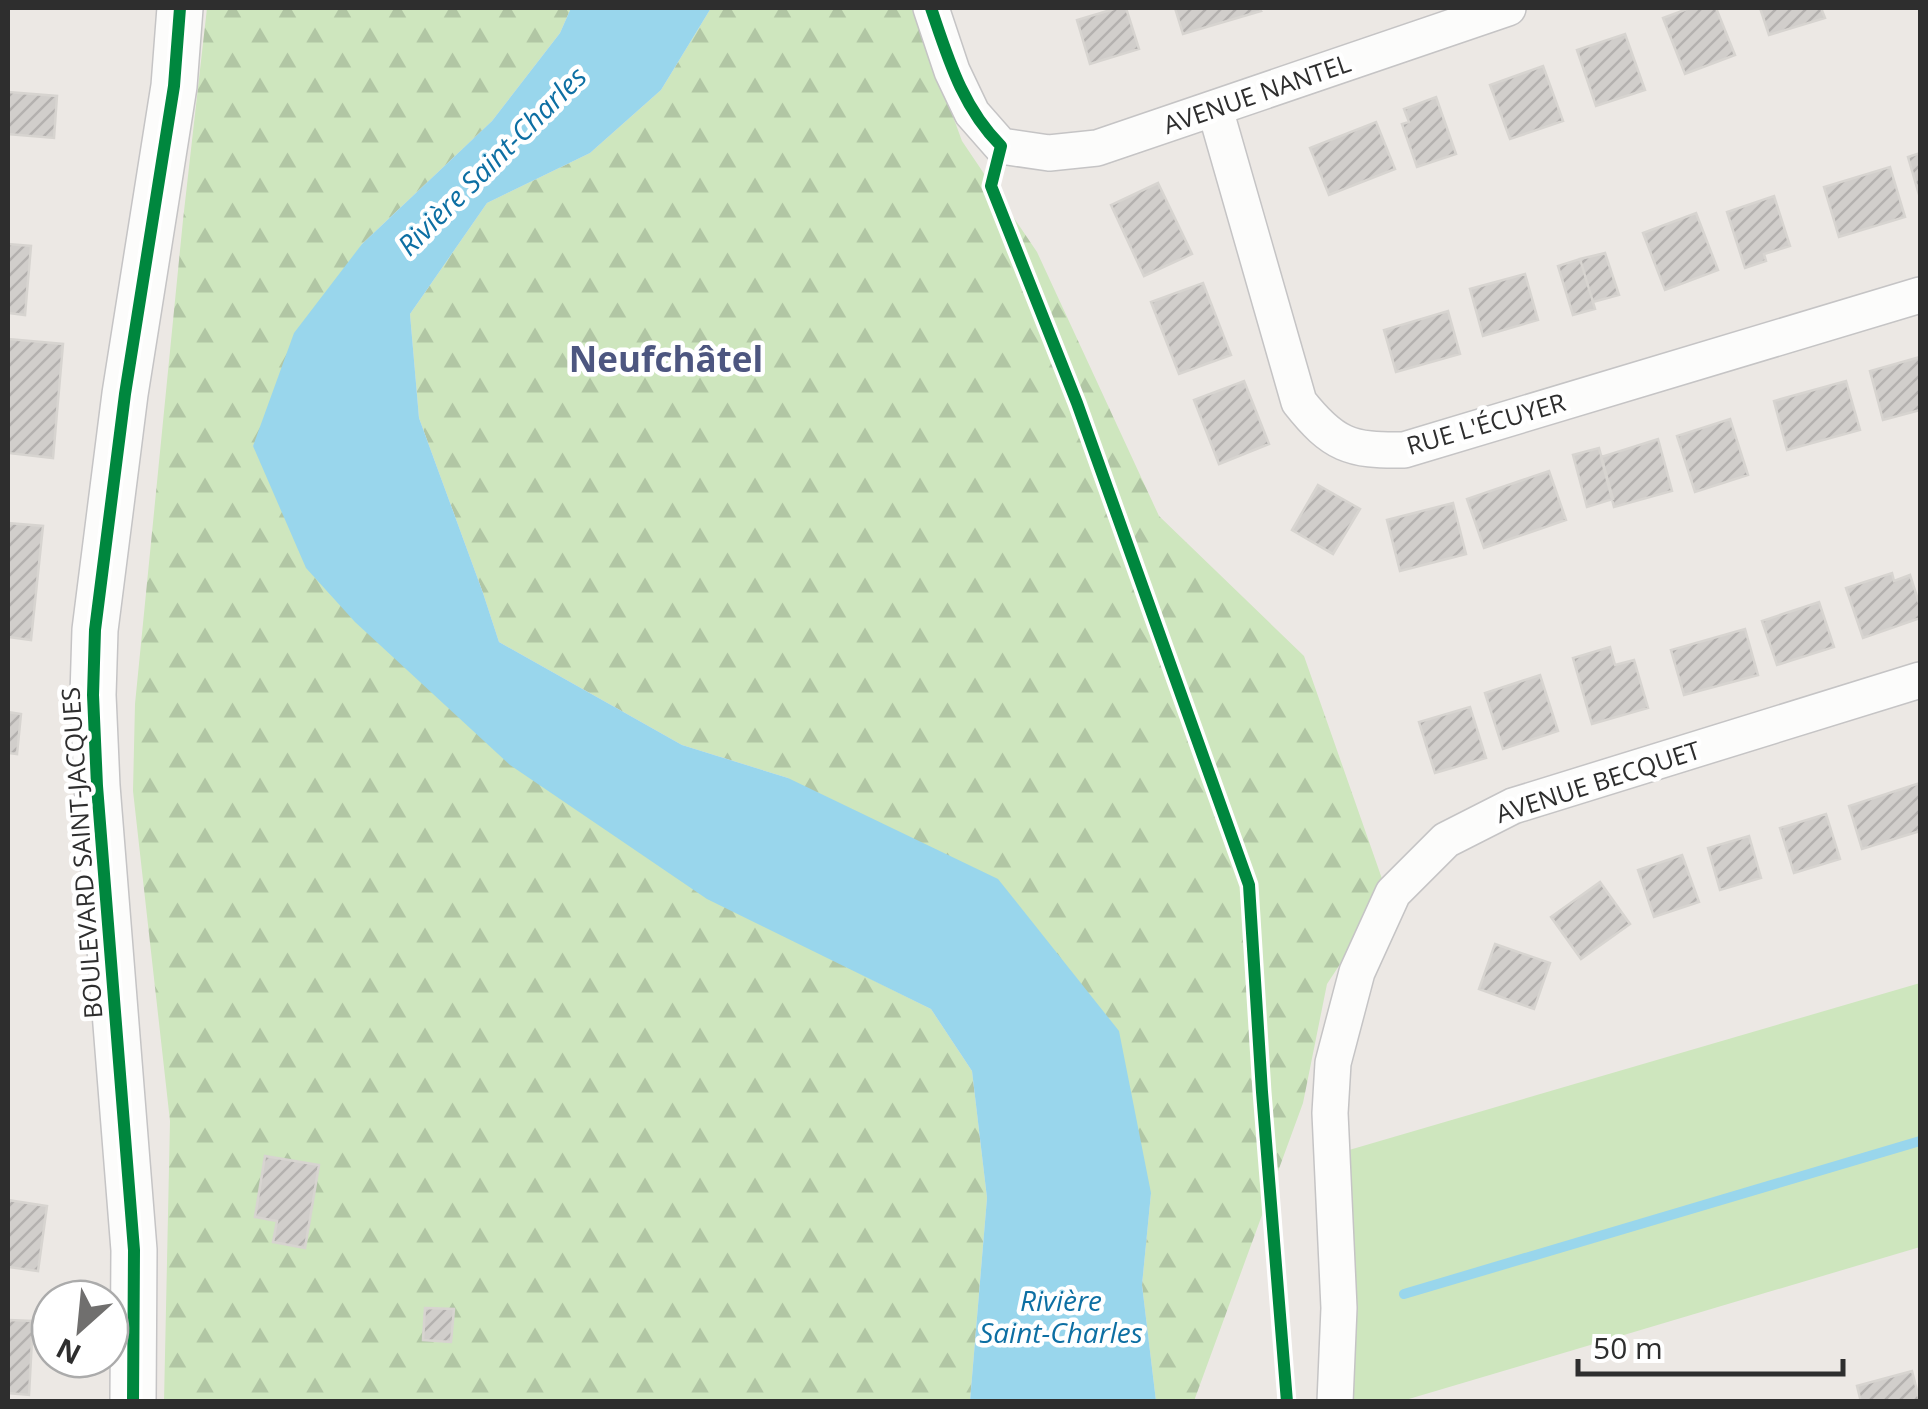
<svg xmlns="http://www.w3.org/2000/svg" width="1928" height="1409" viewBox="0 0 1928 1409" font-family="'Open Sans',sans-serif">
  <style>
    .grass { fill: #cee6be }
    .forest { fill: url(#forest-firs) }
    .water { fill: #99d6ec }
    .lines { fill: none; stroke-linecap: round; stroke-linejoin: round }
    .stream { stroke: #99d6ec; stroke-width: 10 }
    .building { fill: url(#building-hatch); stroke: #d7d4d0; stroke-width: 2.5 }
    .minor-casing { stroke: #c5c4c5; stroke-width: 38 }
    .tertiary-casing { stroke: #c5c4c5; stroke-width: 48 }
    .minor { stroke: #fcfcfb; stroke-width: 35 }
    .tertiary { stroke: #fcfcfb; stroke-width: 45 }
    .cycleway-casing { stroke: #fff; stroke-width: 19 }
    .cycleway { stroke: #00873e; stroke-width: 12 }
    .labels { text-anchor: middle; stroke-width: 9; stroke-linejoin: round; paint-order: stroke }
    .street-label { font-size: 25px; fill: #2e2e2e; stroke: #fff }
    .water-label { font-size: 28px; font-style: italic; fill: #0d6fa3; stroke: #fff }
    .district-label { font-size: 35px; font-weight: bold; fill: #4d5680; stroke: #fff }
  </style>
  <defs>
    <pattern id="forest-firs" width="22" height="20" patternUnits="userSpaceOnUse" patternTransform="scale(2.5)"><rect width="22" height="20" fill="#cee6be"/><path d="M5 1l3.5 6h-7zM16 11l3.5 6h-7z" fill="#b1c6a4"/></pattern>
    <pattern id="building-hatch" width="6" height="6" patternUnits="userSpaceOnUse" patternTransform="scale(2.5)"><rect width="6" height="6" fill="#d1cecb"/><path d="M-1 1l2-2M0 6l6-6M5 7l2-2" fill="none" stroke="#b4b1af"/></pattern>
  </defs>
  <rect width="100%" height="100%" fill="#ece8e4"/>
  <path class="grass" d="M 1920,983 L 1920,1247 L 1402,1401 L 1334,1401 L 1332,1155 Z"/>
  <path class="forest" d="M 207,8 L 571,8 L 560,33 L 492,121 L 362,244 L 253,446 L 855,971 L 931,1009 L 972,1071 L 987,1198 L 970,1401 L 164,1402 L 170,1121 L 133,791 L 135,704 L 183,220 Z
    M 711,8 L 913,8 L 962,141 L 1037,252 L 1159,516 L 1304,656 L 1387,893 L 1327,984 L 1303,1103 L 1194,1401 L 1156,1401 L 1142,1285 L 1151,1193 L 788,778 L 682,745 L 499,642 L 483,593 L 419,418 L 410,314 L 487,203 L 590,153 L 661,90 Z"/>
  <path class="water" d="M 571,8 L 711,8 L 661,90 L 590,153 L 487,203 L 410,314 L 419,418 L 483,593 L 499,642 L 682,745 L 788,778 L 998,879 L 1119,1031 L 1151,1193 L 1142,1285 L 1156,1401 L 970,1401 L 987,1198 L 972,1071 L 931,1009 L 707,899 L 510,765 L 355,622 L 306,568 L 253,446 L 294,333 L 362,244 L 492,121 L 560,33 Z"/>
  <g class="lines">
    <path class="stream" d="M 1404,1294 L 1920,1141"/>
  </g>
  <path class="building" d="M 1117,8 L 1126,8 L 1139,49 L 1090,64 L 1077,20 Z
    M 1175,8 L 1259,8 L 1261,11 L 1183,34 Z
    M 1690,8 L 1716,8 L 1735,55 L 1685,74 L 1663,18 Z
    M 1760,8 L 1821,8 L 1825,18 L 1769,35 Z
    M 1625,34 L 1645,90 L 1596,106 L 1577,50 Z
    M 1543,66 L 1563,121 L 1510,139 L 1490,85 Z
    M 8,92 L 57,96 L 54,138 L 8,134 Z
    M 1436,97 L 1456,154 L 1417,167 L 1402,124 L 1409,122 L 1404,109 Z
    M 1376,122 L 1395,169 L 1329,195 L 1310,148 Z
    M 1920,153 L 1920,198 L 1908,157 Z
    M 1890,167 L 1905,217 L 1839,237 L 1824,187 Z
    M 1158,183 L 1192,254 L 1144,276 L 1111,205 Z
    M 1774,196 L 1790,246 L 1764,254 L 1766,261 L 1745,268 L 1727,212 Z
    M 1696,213 L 1718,270 L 1665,290 L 1643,233 Z
    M 8,244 L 31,246 L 25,315 L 8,313 Z
    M 1605,253 L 1619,295 L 1593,302 L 1580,259 Z
    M 1580,259 L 1595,309 L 1573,315 L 1558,266 Z
    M 1525,274 L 1538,320 L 1483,336 L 1470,289 Z
    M 1203,283 L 1231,355 L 1179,374 L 1151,302 Z
    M 1448,311 L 1460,354 L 1396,372 L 1384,330 Z
    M 8,339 L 63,344 L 53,458 L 8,453 Z
    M 1920,357 L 1920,410 L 1883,420 L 1870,371 Z
    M 1244,381 L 1269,444 L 1219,464 L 1194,400 Z
    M 1846,381 L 1860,430 L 1787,450 L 1774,401 Z
    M 1730,419 L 1748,475 L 1695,492 L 1677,436 Z
    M 1658,439 L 1672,491 L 1614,507 L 1601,457 Z
    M 1599,448 L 1613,499 L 1587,507 L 1573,455 Z
    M 1549,471 L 1566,520 L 1484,548 L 1467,499 Z
    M 1318,485 L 1360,509 L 1333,554 L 1292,530 Z
    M 1453,503 L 1466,554 L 1400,571 L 1387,520 Z
    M 8,523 L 43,526 L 31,640 L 8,637 Z
    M 1892,573 L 1894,581 L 1910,575 L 1920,606 L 1920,618 L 1863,638 L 1846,588 Z
    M 1819,602 L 1834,647 L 1777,665 L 1762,621 Z
    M 1745,629 L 1758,675 L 1684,695 L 1671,650 Z
    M 1610,647 L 1615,665 L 1634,660 L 1648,708 L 1592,724 L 1573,658 Z
    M 1540,675 L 1558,731 L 1503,749 L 1485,693 Z
    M 1470,707 L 1486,758 L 1435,773 L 1419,722 Z
    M 8,712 L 21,714 L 17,754 L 8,753 Z
    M 1920,783 L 1920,831 L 1862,849 L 1849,806 Z
    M 1826,814 L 1840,859 L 1794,873 L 1780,828 Z
    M 1749,836 L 1761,878 L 1720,890 L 1708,848 Z
    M 1682,855 L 1699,902 L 1654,917 L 1638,870 Z
    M 1600,882 L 1630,924 L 1581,959 L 1551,917 Z
    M 1495,944 L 1550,963 L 1534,1009 L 1479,989 Z
    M 265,1156 L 319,1165 L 305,1248 L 273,1242 L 277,1221 L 255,1217 Z
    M 8,1200 L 47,1206 L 38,1271 L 8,1267 Z
    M 425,1308 L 454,1309 L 451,1342 L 423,1340 Z
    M 8,1320 L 33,1321 L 29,1395 L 8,1393 Z
    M 1912,1371 L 1920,1402 L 1861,1402 L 1857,1386 Z"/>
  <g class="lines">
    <defs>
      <path id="minor" d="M 931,8 L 952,71 L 972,113 L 1001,146 L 1049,153 L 1097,148 L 1508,8
        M 1215,109 L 1299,402 C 1333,445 1350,451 1404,450 L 1920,295
        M 1335,1402 L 1339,1308 L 1330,1113 L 1333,1063 L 1357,972 L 1393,893 L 1446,840 L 1513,806 L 1920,680"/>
      <path id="tertiary" d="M 133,1402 L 134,1250 L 97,786 L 93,695 L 95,630 L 125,394 L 174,86 L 180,8"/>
    </defs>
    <use href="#minor" class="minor-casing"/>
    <use href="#tertiary" class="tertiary-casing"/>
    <use href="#minor" class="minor"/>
    <use href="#tertiary" class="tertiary"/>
    <defs>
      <path id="cycleway" d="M 931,8 C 948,58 962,107 1001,146 L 991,186 L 1077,403 L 1249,885 L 1262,1092 L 1287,1402
        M 133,1402 L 134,1250 L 97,786 L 93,695 L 95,630 L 125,394 L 174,86 L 180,8"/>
    </defs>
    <use href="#cycleway" class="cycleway-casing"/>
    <use href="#cycleway" class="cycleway"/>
  </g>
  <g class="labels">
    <g class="street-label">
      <text transform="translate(1257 94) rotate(-19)" y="9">AVENUE NANTEL</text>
      <text transform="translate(1486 424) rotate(-16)" y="9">RUE L'ÉCUYER</text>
      <text transform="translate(1598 782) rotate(-18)" y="9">AVENUE BECQUET</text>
      <text transform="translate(82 853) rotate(-94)" y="9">BOULEVARD SAINT-JACQUES</text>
    </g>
    <g class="water-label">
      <text transform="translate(492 161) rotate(-45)" y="10">Rivière Saint-Charles</text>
      <text x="1061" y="1311">Rivière<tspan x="1061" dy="32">Saint-Charles</tspan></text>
    </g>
    <g class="district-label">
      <text x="666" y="372">Neufchâtel</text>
    </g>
  </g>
  <rect width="1928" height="1409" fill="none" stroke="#2e2e2e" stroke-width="20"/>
  <g transform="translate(80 1329) rotate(207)"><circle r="48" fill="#ffffff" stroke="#ababab" stroke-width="2.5"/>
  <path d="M0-8L18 38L0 25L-18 38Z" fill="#706f6e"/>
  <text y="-15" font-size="28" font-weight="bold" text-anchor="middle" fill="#2e2e2e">N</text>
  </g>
  <path d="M1578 1359v15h265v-15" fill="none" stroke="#2e2e2e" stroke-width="5"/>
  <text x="1593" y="1359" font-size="30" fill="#2e2e2e" stroke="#ffffff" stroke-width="8" paint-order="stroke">50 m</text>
</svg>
